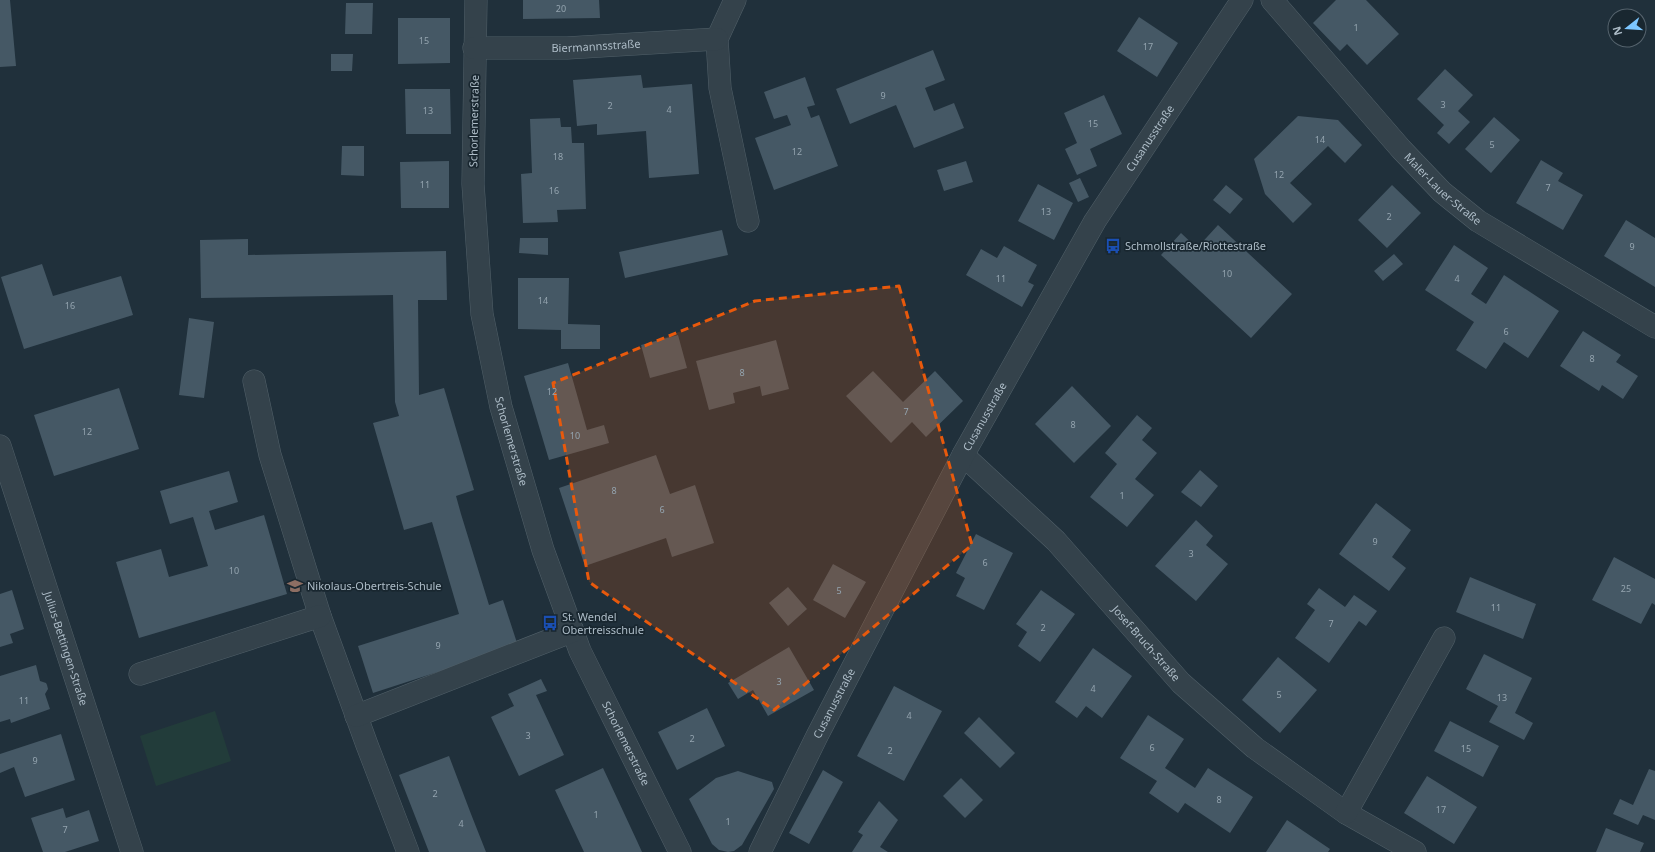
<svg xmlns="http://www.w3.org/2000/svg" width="1655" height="852" viewBox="0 0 1655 852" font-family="'Noto Sans',sans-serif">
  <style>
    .green { fill: #223c3a }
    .building { fill: #455865 }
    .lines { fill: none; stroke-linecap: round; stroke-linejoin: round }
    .minor-casing { stroke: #516069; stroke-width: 23 }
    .minor { stroke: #34424b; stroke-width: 22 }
    .marked { fill: #e8590c; fill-opacity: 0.2; stroke: #e8590c; stroke-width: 3; stroke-dasharray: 8 5; stroke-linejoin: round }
    .labels { text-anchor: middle; stroke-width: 3.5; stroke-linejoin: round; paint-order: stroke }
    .number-label { font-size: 9px; fill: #94a4af }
    .street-label { font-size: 11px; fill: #aebdc8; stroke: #192730 }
    .poi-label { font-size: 11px; fill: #aebdc8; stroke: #192730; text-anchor: start }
  </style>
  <rect width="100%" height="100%" fill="#20303b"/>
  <path class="green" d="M 215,711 L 231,761 L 156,786 L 140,736 Z"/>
  <path class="building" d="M 0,0 L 10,0 L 16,66 L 0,67 Z
    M 523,0 L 599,0 L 600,18 L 523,19 Z
    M 1336,0 L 1366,0 L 1399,34 L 1367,65 L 1347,44 L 1340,51 L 1313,23 Z
    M 346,3 L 373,3 L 372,34 L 345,34 Z
    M 1139,17 L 1178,43 L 1157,77 L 1117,51 Z
    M 398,18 L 450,18 L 450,63 L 398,64 Z
    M 933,50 L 945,80 L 925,88 L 934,111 L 954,103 L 964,128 L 914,148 L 896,105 L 850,124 L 836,89 Z
    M 331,54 L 353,54 L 352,71 L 331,71 Z
    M 1445,69 L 1473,95 L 1458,111 L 1470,122 L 1449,144 L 1437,133 L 1444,125 L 1417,99 Z
    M 641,75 L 643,88 L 692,84 L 699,174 L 649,178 L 646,131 L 597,135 L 597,124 L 577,126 L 573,80 Z
    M 805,77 L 815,105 L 807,107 L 811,118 L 819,115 L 838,166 L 774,190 L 755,138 L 791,125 L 787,115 L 774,119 L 764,92 Z
    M 405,89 L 450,89 L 451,134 L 406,134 Z
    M 1104,95 L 1122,134 L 1090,149 L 1097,166 L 1077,175 L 1065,149 L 1077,143 L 1064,113 Z
    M 1298,116 L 1338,120 L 1362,145 L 1345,163 L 1328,146 L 1290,183 L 1312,204 L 1293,223 L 1265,194 L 1254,159 Z
    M 1494,117 L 1520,140 L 1491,173 L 1465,149 Z
    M 560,118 L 561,127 L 571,127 L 572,143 L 584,143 L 586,209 L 557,210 L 558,222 L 523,223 L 521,174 L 532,173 L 530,119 Z
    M 342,146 L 364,146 L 364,176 L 341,175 Z
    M 1541,160 L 1563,173 L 1558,181 L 1583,195 L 1563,230 L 1516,203 Z
    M 449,161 L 449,208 L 401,208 L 400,162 Z
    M 966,161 L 973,182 L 944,191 L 937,170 Z
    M 1080,178 L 1089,197 L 1078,202 L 1069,183 Z
    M 1038,184 L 1073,203 L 1054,240 L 1018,221 Z
    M 1226,185 L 1243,199 L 1230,214 L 1213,200 Z
    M 1392,185 L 1421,213 L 1387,248 L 1358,220 Z
    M 1626,220 L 1655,238 L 1655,287 L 1604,256 Z
    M 1218,225 L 1292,294 L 1251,338 L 1161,255 L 1181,233 L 1197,248 Z
    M 722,230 L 728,255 L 625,278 L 619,252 Z
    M 520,238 L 548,238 L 548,255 L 519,253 Z
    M 248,239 L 248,255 L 446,251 L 447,300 L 418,300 L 419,395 L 444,388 L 474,490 L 456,496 L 461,514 L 489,605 L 503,600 L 518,646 L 373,693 L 358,646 L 459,614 L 432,522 L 404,530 L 373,423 L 399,416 L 395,402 L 393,295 L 201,298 L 200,240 Z
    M 1454,245 L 1488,268 L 1471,294 L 1486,304 L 1504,275 L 1559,311 L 1528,358 L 1504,342 L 1486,369 L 1456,350 L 1474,322 L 1425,290 Z
    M 1004,246 L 1037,265 L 1028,282 L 1034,285 L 1022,307 L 966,275 L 981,249 L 997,258 Z
    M 1394,254 L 1403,264 L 1383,281 L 1374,271 Z
    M 42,264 L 53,296 L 121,276 L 133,315 L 24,349 L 1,277 Z
    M 518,278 L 569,278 L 568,324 L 600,325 L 600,349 L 561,349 L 561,330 L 518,329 Z
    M 189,318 L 214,322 L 204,398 L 179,395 Z
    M 1583,331 L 1621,355 L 1616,362 L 1638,376 L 1623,399 L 1602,385 L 1599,391 L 1560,366 Z
    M 678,335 L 687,368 L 650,378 L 641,345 Z
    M 776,340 L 789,389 L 762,396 L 760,386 L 733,393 L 735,403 L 709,410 L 696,361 Z
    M 568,363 L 587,430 L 604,425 L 609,443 L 549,460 L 524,376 Z
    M 873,371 L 903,402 L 935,371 L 963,401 L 926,437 L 912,422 L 891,443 L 846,396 Z
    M 1072,386 L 1111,426 L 1074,463 L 1035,424 Z
    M 119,388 L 139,449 L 54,476 L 34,415 Z
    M 1137,415 L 1152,428 L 1142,440 L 1157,453 L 1135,479 L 1154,495 L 1127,527 L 1090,497 L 1117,464 L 1105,453 Z
    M 656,455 L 670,494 L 695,485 L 714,543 L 672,557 L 666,538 L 585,566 L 559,488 Z
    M 1200,470 L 1218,486 L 1201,507 L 1181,492 Z
    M 229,471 L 238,502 L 209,511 L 215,530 L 264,515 L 287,594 L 139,638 L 116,562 L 161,549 L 169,577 L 208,566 L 193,517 L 170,524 L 160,491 Z
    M 1376,503 L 1411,530 L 1392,557 L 1406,568 L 1389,591 L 1339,554 Z
    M 1196,520 L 1213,536 L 1206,545 L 1228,564 L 1196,601 L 1155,566 Z
    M 976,534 L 1013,553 L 984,610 L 956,596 L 965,578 L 956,573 Z
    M 1614,557 L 1655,579 L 1655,605 L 1652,603 L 1641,624 L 1592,600 Z
    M 833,564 L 866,582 L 845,618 L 813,600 Z
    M 1470,577 L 1536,604 L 1523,639 L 1456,612 Z
    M 788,587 L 807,609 L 788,626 L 769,603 Z
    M 1319,588 L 1345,607 L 1354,595 L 1377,611 L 1366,626 L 1359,621 L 1329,663 L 1295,638 L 1315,610 L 1307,604 Z
    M 12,590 L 24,629 L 10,634 L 13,643 L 0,647 L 0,594 Z
    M 1041,590 L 1075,614 L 1040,662 L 1018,646 L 1027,632 L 1016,624 Z
    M 789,647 L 814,690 L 768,716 L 753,690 L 738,699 L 728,683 Z
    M 1093,648 L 1132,676 L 1102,718 L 1086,706 L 1077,718 L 1055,702 Z
    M 1484,654 L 1532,678 L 1515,713 L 1533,723 L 1524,740 L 1489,722 L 1498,706 L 1466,689 Z
    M 1278,657 L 1317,690 L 1280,733 L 1242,700 Z
    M 36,665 L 40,681 L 46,683 L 47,685 L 48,689 L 45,694 L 50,709 L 11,723 L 10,719 L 0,722 L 0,676 Z
    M 541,679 L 547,691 L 536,695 L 564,755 L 519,776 L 491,717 L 514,706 L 508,694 Z
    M 894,686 L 942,711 L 904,781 L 857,756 Z
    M 707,708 L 725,746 L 677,770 L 658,732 Z
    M 1148,715 L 1184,739 L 1165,768 L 1195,788 L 1208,768 L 1253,797 L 1230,833 L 1185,803 L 1178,813 L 1149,793 L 1157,781 L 1120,758 Z
    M 979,717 L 1015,753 L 1000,768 L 964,733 Z
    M 1450,721 L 1499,746 L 1483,777 L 1434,751 Z
    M 61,734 L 75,780 L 25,797 L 14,767 L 0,773 L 0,754 Z
    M 449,756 L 471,814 L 486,852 L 429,852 L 399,775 Z
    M 603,768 L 637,841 L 642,852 L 584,852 L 555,790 Z
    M 1649,769 L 1655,771 L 1655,820 L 1643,815 L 1638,825 L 1613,814 L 1620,799 L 1633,805 Z
    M 823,770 L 843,782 L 809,844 L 789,833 Z
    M 738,771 L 772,782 L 774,789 L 742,845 L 734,851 L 728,852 L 719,850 L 712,844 L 689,799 L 716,778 Z
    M 1427,776 L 1477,807 L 1454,844 L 1404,813 Z
    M 961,778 L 983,800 L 965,818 L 943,796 Z
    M 879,801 L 898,820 L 880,847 L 888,852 L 852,852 L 863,835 L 858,832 Z
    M 63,808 L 66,818 L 89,810 L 99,841 L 65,852 L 43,852 L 31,818 Z
    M 1287,820 L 1330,849 L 1328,852 L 1266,852 Z
    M 1606,828 L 1644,843 L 1640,852 L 1596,852 Z"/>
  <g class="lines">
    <defs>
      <g id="minor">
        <path id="s1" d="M 476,0 L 473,184 L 482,314 L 501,407 L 543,550 L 580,651 L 680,852"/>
        <path d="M 735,0 L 717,39 L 720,88 L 748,221"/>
        <path id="s2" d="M 1272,0 L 1401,149 L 1442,192 L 1478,221 L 1655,327"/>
        <path id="s3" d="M 474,48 L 567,48 L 717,39"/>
        <path d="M 254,381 L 270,455 L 320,616 L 367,745 L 408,852"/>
        <path id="s4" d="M 0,446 L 132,852"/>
        <path id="s5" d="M 963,455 L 1056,541 L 1181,683 L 1255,748 L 1346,813 L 1415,852"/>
        <path d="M 140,674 L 320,616"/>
        <path d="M 356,716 L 573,631"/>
        <path d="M 1346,813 L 1444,638"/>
        <path id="s6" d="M 760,852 L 817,736 L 963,455 L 1095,221 L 1242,0"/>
      </g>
    </defs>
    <use href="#minor" class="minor-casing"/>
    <use href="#minor" class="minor"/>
  </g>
  <path class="marked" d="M 899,286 L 972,545 L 774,710 L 589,582 L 553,383 L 755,301 Z"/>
  <defs>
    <symbol id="bus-bare" viewBox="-9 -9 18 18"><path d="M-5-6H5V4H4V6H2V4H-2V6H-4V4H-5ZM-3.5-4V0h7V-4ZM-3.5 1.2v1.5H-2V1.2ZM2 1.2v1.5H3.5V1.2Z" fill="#1a4fb4" stroke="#192730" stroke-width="2.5" paint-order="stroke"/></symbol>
    <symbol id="school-bare" viewBox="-9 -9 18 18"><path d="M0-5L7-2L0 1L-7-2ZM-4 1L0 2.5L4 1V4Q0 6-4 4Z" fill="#8d6e63" stroke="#192730" stroke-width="2.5" paint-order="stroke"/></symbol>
  </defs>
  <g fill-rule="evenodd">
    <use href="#bus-bare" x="1102" y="235" width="22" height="22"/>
    <use href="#school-bare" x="284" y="575" width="22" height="22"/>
    <use href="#bus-bare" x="539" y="612" width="22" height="22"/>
  </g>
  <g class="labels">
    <g class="number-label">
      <text x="561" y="12">20</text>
      <text x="1356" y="31">1</text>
      <text x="424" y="44">15</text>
      <text x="1148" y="50">17</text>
      <text x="883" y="99">9</text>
      <text x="1443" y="108">3</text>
      <text x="610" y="109">2</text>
      <text x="669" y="113">4</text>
      <text x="428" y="114">13</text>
      <text x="1093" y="127">15</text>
      <text x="1320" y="143">14</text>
      <text x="1492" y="148">5</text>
      <text x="797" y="155">12</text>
      <text x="558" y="160">18</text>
      <text x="1279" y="178">12</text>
      <text x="425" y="188">11</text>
      <text x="1548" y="191">7</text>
      <text x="554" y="194">16</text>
      <text x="1046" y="215">13</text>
      <text x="1389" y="220">2</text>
      <text x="1632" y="250">9</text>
      <text x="1227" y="277">10</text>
      <text x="1001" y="282">11</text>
      <text x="1457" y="282">4</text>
      <text x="543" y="304">14</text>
      <text x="70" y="309">16</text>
      <text x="1506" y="335">6</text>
      <text x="1592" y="362">8</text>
      <text x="742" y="376">8</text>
      <text x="552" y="395">12</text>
      <text x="906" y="415">7</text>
      <text x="1073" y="428">8</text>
      <text x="87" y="435">12</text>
      <text x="575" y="439">10</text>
      <text x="614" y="494">8</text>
      <text x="1122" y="499">1</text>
      <text x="662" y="513">6</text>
      <text x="1375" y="545">9</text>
      <text x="1191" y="557">3</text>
      <text x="985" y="566">6</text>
      <text x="234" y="574">10</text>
      <text x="1626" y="592">25</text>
      <text x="839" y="594">5</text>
      <text x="1496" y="611">11</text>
      <text x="1331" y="627">7</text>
      <text x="1043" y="631">2</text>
      <text x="438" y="649">9</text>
      <text x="779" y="685">3</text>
      <text x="1093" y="692">4</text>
      <text x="1279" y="698">5</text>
      <text x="1502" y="701">13</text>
      <text x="24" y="704">11</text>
      <text x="909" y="719">4</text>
      <text x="528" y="739">3</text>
      <text x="692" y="742">2</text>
      <text x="1152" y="751">6</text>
      <text x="1466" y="752">15</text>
      <text x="890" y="754">2</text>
      <text x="35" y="764">9</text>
      <text x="435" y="797">2</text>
      <text x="1219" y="803">8</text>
      <text x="1441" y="813">17</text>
      <text x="596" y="818">1</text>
      <text x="728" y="825">1</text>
      <text x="461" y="827">4</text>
      <text x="65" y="833">7</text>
    </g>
    <g class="street-label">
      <text dy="4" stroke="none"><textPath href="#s3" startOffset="122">Biermannsstraße</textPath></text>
      <text transform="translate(474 121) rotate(-89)" y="4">Schorlemerstraße</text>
      <text dy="4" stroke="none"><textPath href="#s6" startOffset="814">Cusanusstraße</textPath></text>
      <text dy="4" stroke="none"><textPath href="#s2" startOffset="255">Maler-Lauer-Straße</textPath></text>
      <text dy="4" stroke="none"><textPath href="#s6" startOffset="490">Cusanusstraße</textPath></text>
      <text dy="4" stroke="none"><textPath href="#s1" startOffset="445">Schorlemerstraße</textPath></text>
      <text dy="4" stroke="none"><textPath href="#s5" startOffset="263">Josef-Bruch-Straße</textPath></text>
      <text dy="4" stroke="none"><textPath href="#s4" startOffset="213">Julius-Bettingen-Straße</textPath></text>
      <text dy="4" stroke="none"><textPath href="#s6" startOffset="166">Cusanusstraße</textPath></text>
      <text dy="4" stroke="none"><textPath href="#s1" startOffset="769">Schorlemerstraße</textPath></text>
    </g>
    <g class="poi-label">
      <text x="1125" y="250">Schmollstraße/Riottestraße</text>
      <text x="307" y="590">Nikolaus-Obertreis-Schule</text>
      <text x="562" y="621">St. Wendel<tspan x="562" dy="13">Obertreisschule</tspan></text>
    </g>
  </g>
  <g transform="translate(1627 28) rotate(253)"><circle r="19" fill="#192730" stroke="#55636d"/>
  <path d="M0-3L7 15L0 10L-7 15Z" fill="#7cc6ff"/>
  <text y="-6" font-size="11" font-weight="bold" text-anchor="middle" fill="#aebdc8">N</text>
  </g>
</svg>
